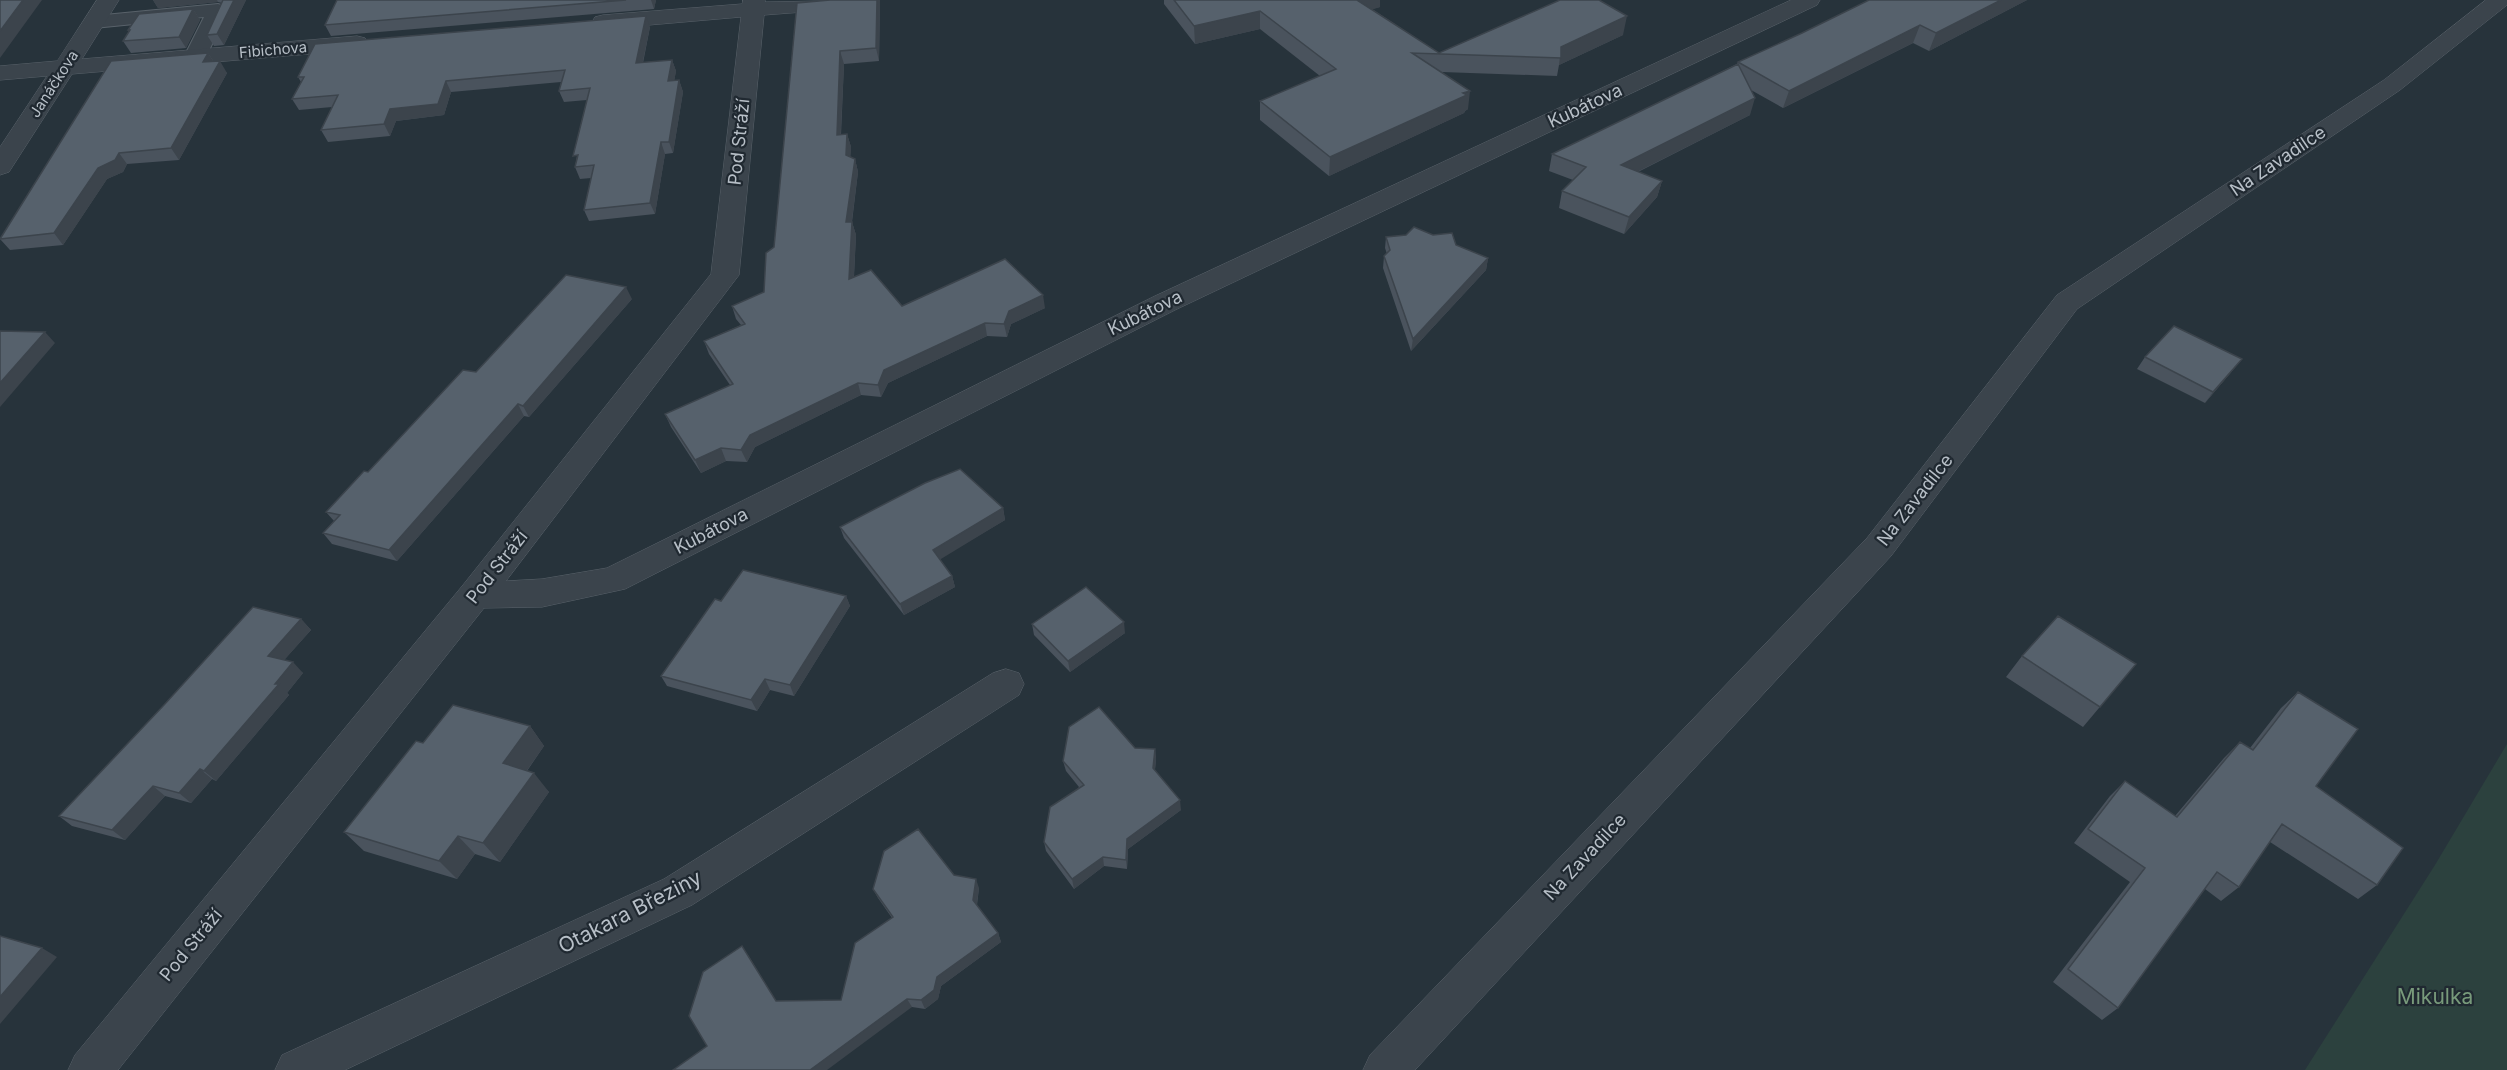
<svg xmlns="http://www.w3.org/2000/svg" width="2507" height="1070" viewBox="0 0 2507 1070" font-family="Inter,sans-serif">
  <style>
    .green { fill: #2c413e }
    .lines { fill: none; stroke-linecap: round; stroke-linejoin: round }
    .service-casing { stroke: #59626a; stroke-width: 2 }
    .minor-casing { stroke: #59626a; stroke-width: 1 }
    .service { fill: #3b444c; fill-rule: evenodd }
    .minor { fill: #3b444c; fill-rule: evenodd }
    .wall { fill: #4a535d }
    .shaded-wall { fill: #3c444c }
    .building { fill: #56616c; stroke: #3c444c; stroke-width: 1.5 }
    .labels { text-anchor: middle; stroke-width: 4.5; stroke-linejoin: round; paint-order: stroke }
    .far-street-label { font-size: 15px; fill: #b7bfc7; stroke: #202931 }
    .street-label { font-size: 18px; fill: #b7bfc7; stroke: #202931 }
    .near-street-label { font-size: 21px; fill: #b7bfc7; stroke: #202931 }
    .near-park-label { font-size: 21px; fill: #789a7b; stroke: #202931 }
  </style>
  <rect width="100%" height="100%" fill="#27333b"/>
  <path class="green" d="M 2507,744 L 2507,1070 L 2305,1070 L 2435,865 Z"/>
  <g class="lines">
    <defs>
      <path id="service" d="M 218,4 L 225,6 L 228,10 L 206,57 L 203,62 L 195,63 L 187,62 L 184,57 L 204,17 L 94,28 L 87,26 L 84,22 L 87,18 L 94,16 Z"/>
      <path id="minor" d="M 97,0 L 119,0 L 82,59 L 357,36 L 365,38 L 369,43 L 365,48 L 357,50 L 72,74 L 9,172 L 0,175 L 0,147 L 47,76 L 0,80 L 0,66 L 57,61 Z
        M 743,0 L 765,0 L 765,2 L 879,0 L 876,5 L 868,7 L 764,15 L 739,275 L 506,581 L 542,579 L 607,568 L 1155,296 L 1791,0 L 1820,0 L 1817,5 L 1175,310 L 625,589 L 542,607 L 484,608 L 118,1070 L 68,1070 L 75,1055 L 463,585 L 711,274 L 741,17 L 603,29 L 595,27 L 592,22 L 595,17 L 603,15 L 742,4 Z
        M 2486,0 L 2507,0 L 2507,5 L 2400,90 L 2077,309 L 1891,556 L 1415,1070 L 1363,1070 L 1370,1055 L 1867,538 L 2057,295 L 2384,80 Z
        M 1006,669 L 1019,673 L 1024,684 L 1019,695 L 692,905 L 345,1070 L 275,1070 L 282,1055 L 664,879 L 993,673 Z"/>
    </defs>
    <use href="#service" class="service-casing"/>
    <use href="#minor" class="minor-casing"/>
    <use href="#service" class="service"/>
    <use href="#minor" class="minor"/>
  </g>
  <path class="wall" d="M 153,0 L 246,0 L 224,45 L 214,46 L 207,35 L 222,3 L 218,2 L 158,8 Z
    M 337,0 L 656,0 L 654,9 L 331,36 L 325,25 Z
    M 880,0 L 879,61 L 844,64 L 841,135 L 847,134 L 851,147 L 850,157 L 855,159 L 858,172 L 852,222 L 856,235 L 854,277 L 902,306 L 1045,308 L 1011,324 L 1007,337 L 987,336 L 888,383 L 881,397 L 861,395 L 755,447 L 747,462 L 726,461 L 701,473 L 671,427 L 665,414 L 730,385 L 709,354 L 704,341 L 741,325 L 736,319 L 732,306 L 764,292 L 774,247 L 797,3 Z
    M 1164,0 L 1380,0 L 1380,7 L 1372,9 L 1439,53 L 1623,35 L 1559,65 L 1557,76 L 1442,72 L 1468,109 L 1465,111 L 1464,113 L 1329,176 L 1260,120 L 1260,101 L 1320,76 L 1260,29 L 1195,44 L 1164,4 Z
    M 1869,0 L 2027,0 L 1929,51 L 1913,43 L 1783,108 L 1751,90 L 1750,115 L 1638,172 L 1662,181 L 1657,197 L 1624,234 L 1559,208 L 1562,191 L 1573,180 L 1549,171 L 1552,154 L 1737,64 L 1738,62 L 1802,33 Z
    M 193,9 L 200,20 L 186,48 L 131,53 L 123,41 L 129,31 L 128,30 Z
    M 650,27 L 643,63 L 672,60 L 676,71 L 674,81 L 679,80 L 683,92 L 673,153 L 665,154 L 655,214 L 589,221 L 584,210 L 591,178 L 580,179 L 575,167 L 587,100 L 564,102 L 559,91 L 561,82 L 451,92 L 444,115 L 396,121 L 390,136 L 328,142 L 321,130 L 332,107 L 299,110 L 292,99 L 301,82 L 298,77 Z
    M 208,53 L 214,62 L 227,73 L 179,160 L 127,164 L 123,172 L 107,179 L 63,245 L 10,250 L 0,239 Z
    M 1386,237 L 1456,245 L 1488,258 L 1486,270 L 1411,351 L 1383,268 L 1384,256 L 1387,254 L 1385,248 Z
    M 632,299 L 529,417 L 524,416 L 397,561 L 332,544 L 323,533 L 334,521 L 326,512 L 476,372 Z
    M 2145,357 L 2233,370 L 2205,403 L 2137,369 Z
    M 1003,508 L 1005,520 L 939,559 L 952,576 L 955,587 L 904,615 L 844,538 L 840,527 Z
    M 846,596 L 850,606 L 794,696 L 770,690 L 757,711 L 667,686 L 661,676 L 721,601 Z
    M 301,619 L 311,630 L 284,660 L 303,673 L 287,693 L 289,695 L 216,781 L 212,779 L 191,803 L 165,796 L 125,840 L 72,826 L 59,816 Z
    M 1032,624 L 1125,633 L 1070,672 L 1034,635 Z
    M 2022,656 L 2136,664 L 2083,727 L 2006,677 Z
    M 2298,692 L 2316,786 L 2377,885 L 2358,899 L 2270,842 L 2239,887 L 2221,901 L 2205,889 L 2118,1008 L 2102,1020 L 2053,982 L 2130,882 L 2074,843 L 2110,796 L 2125,781 L 2175,816 L 2224,758 L 2240,742 L 2250,748 L 2281,708 Z
    M 530,726 L 544,746 L 527,771 L 549,792 L 500,862 L 475,854 L 457,879 L 364,851 L 344,832 L 423,743 Z
    M 1135,748 L 1155,749 L 1156,759 L 1155,770 L 1181,810 L 1128,849 L 1127,869 L 1104,866 L 1074,889 L 1046,851 L 1044,842 L 1079,787 L 1066,771 L 1063,761 Z
    M 954,875 L 979,888 L 977,905 L 998,933 L 1001,942 L 941,986 L 938,999 L 925,1009 L 912,1007 L 707,1046 L 748,955 L 776,1001 L 841,1000 L 892,918 L 878,898 L 873,889 Z"/>
  <path class="shaded-wall" d="M 23,0 L 42,0 L 0,58 L 0,31 Z
    M 153,0 L 217,0 L 218,2 L 158,8 Z
    M 234,0 L 246,0 L 224,45 L 217,34 Z
    M 651,0 L 656,0 L 654,9 Z
    M 877,0 L 880,0 L 880,2 L 879,61 L 876,48 Z
    M 1353,0 L 1380,0 L 1380,7 L 1352,16 Z
    M 2001,0 L 2027,0 L 1929,51 L 1936,33 Z
    M 193,9 L 200,20 L 186,48 L 179,37 Z
    M 1260,11 L 1260,29 L 1195,44 L 1194,26 Z
    M 646,16 L 650,27 L 640,75 L 636,63 Z
    M 1627,16 L 1623,35 L 1559,65 L 1561,47 Z
    M 1920,25 L 1913,43 L 1783,108 L 1789,91 Z
    M 840,51 L 844,64 L 840,148 L 837,135 Z
    M 208,53 L 215,64 L 203,62 Z
    M 672,60 L 676,71 L 672,93 L 668,81 Z
    M 220,61 L 227,73 L 179,160 L 171,148 Z
    M 679,80 L 683,92 L 673,153 L 669,142 Z
    M 446,81 L 451,92 L 444,115 L 396,121 L 390,136 L 384,124 L 390,109 Z
    M 1470,91 L 1468,109 L 1465,111 L 1464,113 L 1329,176 L 1330,157 Z
    M 1755,98 L 1750,115 L 1617,182 L 1621,165 Z
    M 847,134 L 851,147 L 850,168 L 846,155 Z
    M 661,142 L 665,154 L 655,214 L 650,203 Z
    M 119,153 L 127,164 L 123,172 L 107,179 L 63,245 L 54,233 L 98,168 Z
    M 855,159 L 858,172 L 850,235 L 846,222 Z
    M 1662,181 L 1657,197 L 1624,234 L 1629,217 Z
    M 852,222 L 856,235 L 853,292 L 849,279 Z
    M 1488,258 L 1486,270 L 1411,351 L 1413,339 Z
    M 626,287 L 632,299 L 529,417 L 523,406 Z
    M 1043,295 L 1045,308 L 1011,324 L 1007,337 L 1004,324 L 1009,311 Z
    M 985,323 L 987,336 L 888,383 L 881,397 L 878,385 L 884,370 Z
    M 45,332 L 55,343 L 0,407 L 0,383 Z
    M 2242,359 L 2233,370 L 2205,403 L 2213,392 Z
    M 858,383 L 861,395 L 755,447 L 747,462 L 741,450 L 750,435 Z
    M 518,404 L 524,416 L 397,561 L 389,550 Z
    M 721,448 L 726,461 L 701,473 L 695,460 Z
    M 1003,508 L 1005,520 L 936,562 L 933,550 Z
    M 952,576 L 955,587 L 904,615 L 900,604 Z
    M 846,596 L 850,606 L 794,696 L 790,685 Z
    M 301,619 L 311,630 L 278,667 L 268,656 Z
    M 1124,622 L 1125,633 L 1070,672 L 1068,661 Z
    M 293,662 L 303,673 L 287,693 L 289,695 L 216,781 L 204,771 Z
    M 765,679 L 770,690 L 757,711 L 751,700 Z
    M 530,726 L 544,746 L 518,783 L 503,763 Z
    M 1155,749 L 1156,759 L 1154,778 L 1153,768 Z
    M 200,769 L 212,779 L 191,803 L 179,793 Z
    M 534,773 L 549,792 L 500,862 L 483,843 Z
    M 153,786 L 165,796 L 125,840 L 112,830 Z
    M 1180,800 L 1181,810 L 1128,849 L 1127,869 L 1126,860 L 1127,839 Z
    M 458,836 L 475,854 L 457,879 L 439,861 Z
    M 1103,857 L 1104,866 L 1074,889 L 1072,879 Z
    M 976,879 L 979,888 L 976,909 L 973,900 Z
    M 998,933 L 1001,942 L 941,986 L 938,999 L 925,1009 L 921,1000 L 937,977 Z
    M 42,948 L 57,957 L 0,1024 L 0,997 Z
    M 907,999 L 912,1007 L 827,1070 L 810,1070 Z"/>
  <path class="building" d="M 0,0 L 23,0 L 0,31 Z
    M 223,0 L 234,0 L 217,34 L 207,35 Z
    M 337,0 L 626,0 L 325,25 Z
    M 830,0 L 877,0 L 876,48 L 840,51 L 837,135 L 847,134 L 846,155 L 855,159 L 846,222 L 852,222 L 849,279 L 871,270 L 902,306 L 1005,259 L 1043,295 L 1009,311 L 1004,324 L 985,323 L 884,370 L 878,385 L 858,383 L 750,435 L 741,450 L 721,448 L 695,460 L 665,414 L 733,384 L 704,341 L 745,324 L 732,306 L 764,292 L 766,253 L 774,247 L 797,3 Z
    M 1174,0 L 1357,0 L 1439,53 L 1560,0 L 1599,0 L 1627,16 L 1561,47 L 1561,58 L 1412,53 L 1470,91 L 1463,93 L 1467,95 L 1330,157 L 1260,101 L 1336,69 L 1260,11 L 1194,26 Z
    M 1869,0 L 2001,0 L 1936,33 L 1920,25 L 1789,91 L 1738,62 L 1802,33 Z
    M 193,9 L 179,37 L 123,41 L 130,30 L 128,30 L 139,14 Z
    M 646,16 L 636,63 L 672,60 L 668,81 L 679,80 L 669,142 L 661,142 L 650,203 L 584,210 L 594,165 L 575,167 L 578,155 L 573,156 L 590,88 L 559,91 L 565,70 L 446,81 L 438,104 L 390,109 L 384,124 L 321,130 L 338,95 L 292,99 L 304,77 L 298,77 L 315,44 Z
    M 208,53 L 203,62 L 220,61 L 171,148 L 119,153 L 115,160 L 98,168 L 54,233 L 0,239 L 111,61 Z
    M 1738,64 L 1755,98 L 1621,165 L 1662,181 L 1629,217 L 1562,191 L 1586,167 L 1552,154 Z
    M 1414,227 L 1433,235 L 1452,233 L 1456,245 L 1488,258 L 1413,339 L 1384,256 L 1390,250 L 1386,237 L 1406,235 Z
    M 566,275 L 626,287 L 523,406 L 518,404 L 389,550 L 323,533 L 340,515 L 326,512 L 364,471 L 368,472 L 463,370 L 476,372 Z
    M 2174,326 L 2242,359 L 2213,392 L 2145,357 Z
    M 0,331 L 45,332 L 0,383 Z
    M 960,469 L 1003,508 L 933,550 L 952,576 L 900,604 L 840,527 L 925,483 Z
    M 743,570 L 846,596 L 790,685 L 765,679 L 751,700 L 661,676 L 715,599 L 721,601 Z
    M 1086,587 L 1124,622 L 1068,661 L 1032,624 Z
    M 253,607 L 301,619 L 268,656 L 293,662 L 275,684 L 279,684 L 204,771 L 200,769 L 179,793 L 153,786 L 112,830 L 59,816 L 164,705 Z
    M 2058,616 L 2136,664 L 2100,707 L 2022,656 Z
    M 2298,692 L 2358,729 L 2316,786 L 2403,848 L 2377,885 L 2282,824 L 2239,887 L 2217,872 L 2118,1008 L 2068,969 L 2145,868 L 2088,829 L 2125,781 L 2177,817 L 2240,742 L 2253,750 Z
    M 453,705 L 530,726 L 503,763 L 534,773 L 483,843 L 458,836 L 439,861 L 344,832 L 416,741 L 423,743 Z
    M 1099,707 L 1135,748 L 1155,749 L 1153,768 L 1180,800 L 1127,839 L 1126,860 L 1103,857 L 1072,879 L 1044,842 L 1050,807 L 1084,785 L 1063,761 L 1069,727 Z
    M 918,829 L 954,875 L 976,879 L 973,900 L 998,933 L 937,977 L 934,990 L 921,1000 L 907,999 L 810,1070 L 673,1070 L 707,1046 L 689,1016 L 703,972 L 742,946 L 776,1001 L 841,1000 L 855,943 L 893,917 L 873,889 L 884,851 Z
    M 0,936 L 42,948 L 0,997 Z"/>
  <g class="labels">
    <g class="far-street-label">
      <text transform="translate(273 50) rotate(-5)" y="5">Fibichova</text>
      <text transform="translate(54 84) rotate(-57)" y="5">Janáčkova</text>
    </g>
    <g class="street-label">
      <text transform="translate(1585 106) rotate(-25)" y="6">Kubátova</text>
      <text transform="translate(739 142) rotate(-84)" y="6">Pod Stráží</text>
      <text transform="translate(2278 161) rotate(-34)" y="6">Na Zavadilce</text>
      <text transform="translate(1145 313) rotate(-26)" y="6">Kubátova</text>
      <text transform="translate(1915 500) rotate(-52)" y="6">Na Zavadilce</text>
      <text transform="translate(711 531) rotate(-27)" y="6">Kubátova</text>
      <text transform="translate(497 567) rotate(-52)" y="6">Pod Stráží</text>
      <text transform="translate(1585 857) rotate(-47)" y="6">Na Zavadilce</text>
      <text transform="translate(191 945) rotate(-51)" y="6">Pod Stráží</text>
    </g>
    <g class="near-street-label">
      <text transform="translate(630 912) rotate(-27)" y="7">Otakara Březiny</text>
    </g>
    <g class="near-park-label">
      <text x="2435" y="1004">Mikulka</text>
    </g>
  </g>
</svg>
